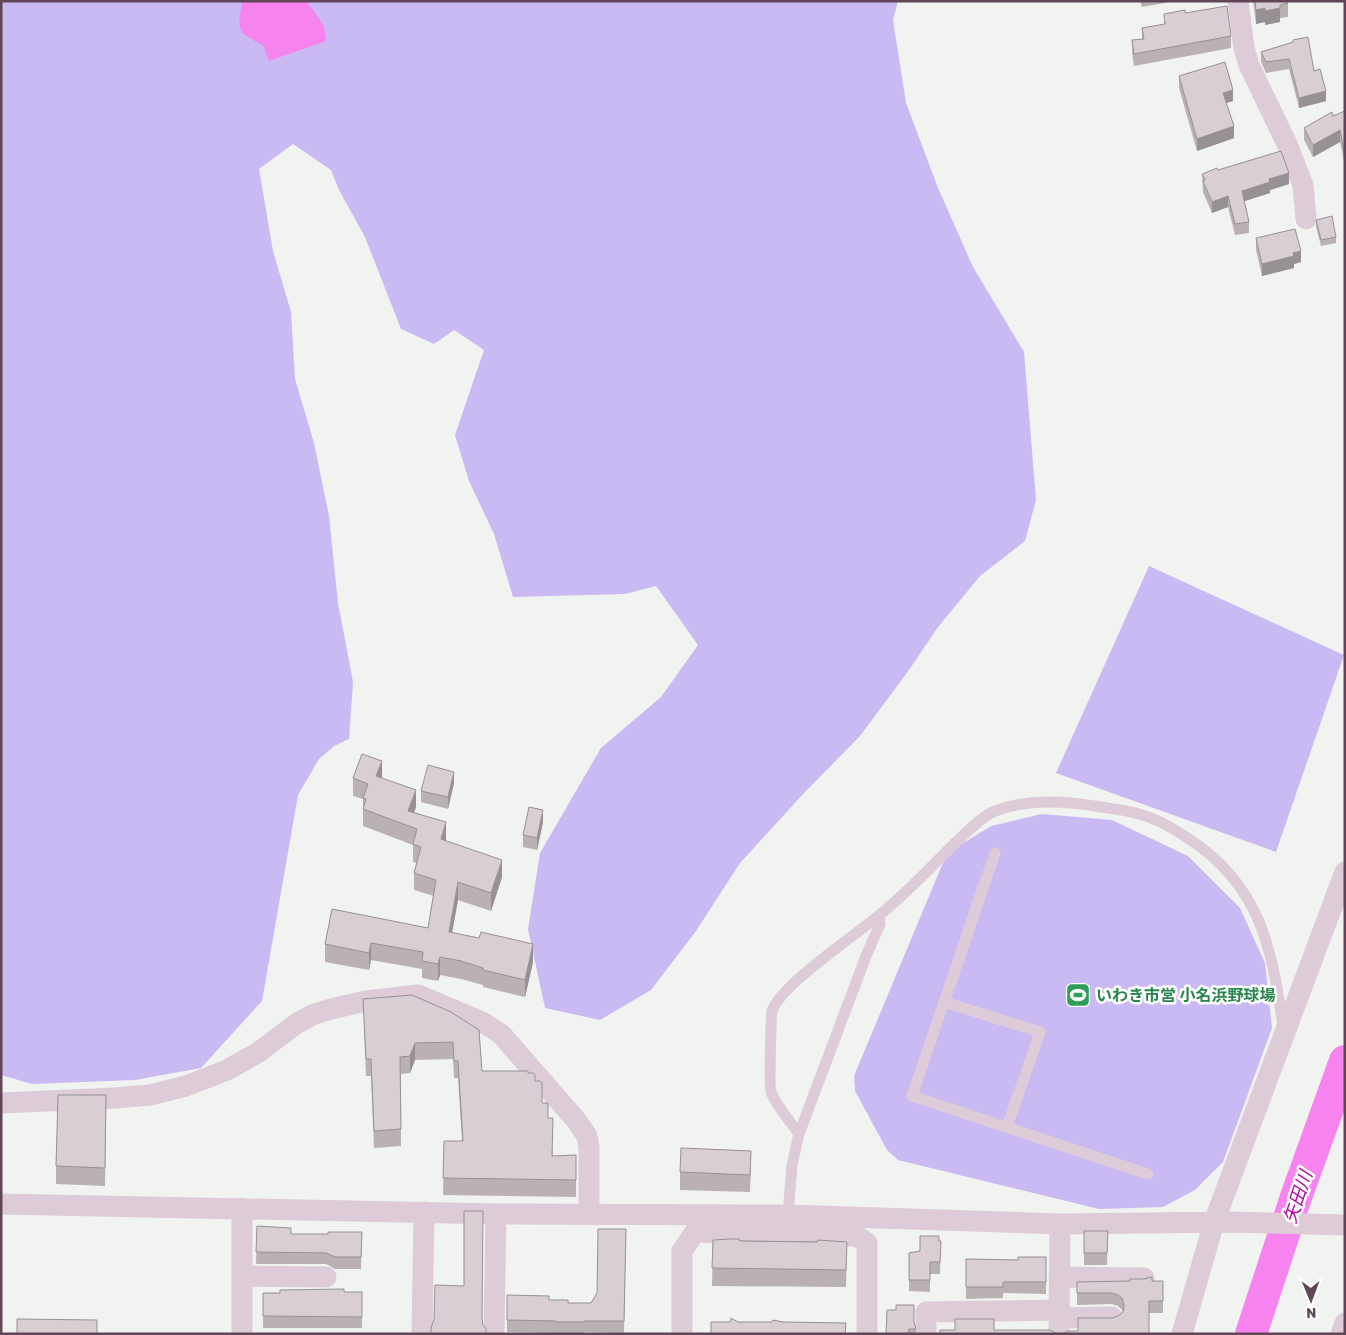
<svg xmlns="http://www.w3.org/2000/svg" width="1346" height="1335" viewBox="0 0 1346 1335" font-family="Rubik,'Noto Sans JP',sans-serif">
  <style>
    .green { fill: #c9baf4 }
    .water { fill: #f683ee }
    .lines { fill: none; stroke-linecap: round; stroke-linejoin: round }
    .river { stroke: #f683ee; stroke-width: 32 }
    .service { stroke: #decbd8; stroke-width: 11 }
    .minor { stroke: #decbd8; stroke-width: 21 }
    .wall { fill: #bab1b5 }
    .shaded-wall { fill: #979094 }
    .building { fill: #d8ced3; stroke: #979094 }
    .labels { text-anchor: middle; stroke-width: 5; stroke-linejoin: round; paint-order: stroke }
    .leisure-label { font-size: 16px; font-weight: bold; fill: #27864d; stroke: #fff; text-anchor: start }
    .water-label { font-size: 18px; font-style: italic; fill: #b900ab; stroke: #fff }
  </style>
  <rect width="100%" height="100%" fill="#f0f3f0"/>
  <path class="green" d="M 1,1 L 898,1 L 893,20 L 906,103 L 938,188 L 973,267 L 1024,352 L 1036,500 L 1025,541 L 980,576 L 938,627 L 909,670 L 860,736 L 804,793 L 740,863 L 696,931 L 651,990 L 600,1020 L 545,1008 L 528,929 L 540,853 L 601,748 L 661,697 L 698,645 L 656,586 L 625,594 L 513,597 L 494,534 L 469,481 L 455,435 L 484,350 L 454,330 L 434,344 L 401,329 L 365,237 L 339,190 L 331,170 L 293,144 L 259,169 L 273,251 L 291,312 L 295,379 L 314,443 L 329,516 L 338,603 L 353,682 L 349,739 L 334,746 L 319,759 L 298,795 L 262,1001 L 201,1068 L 135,1080 L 32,1084 L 1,1075 Z
    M 1149,566 L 1344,655 L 1276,852 L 1056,773 Z
    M 1042,814 L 1112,820 L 1188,856 L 1240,908 L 1265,963 L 1272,1028 L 1223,1162 L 1195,1190 L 1163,1207 L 1099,1209 L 898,1160 L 887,1150 L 855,1091 L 854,1076 L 947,853 L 991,826 Z"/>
  <path class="water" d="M 242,1 L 307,1 L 324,26 L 326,41 L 269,61 L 263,45 C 235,31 238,32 242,1 Z"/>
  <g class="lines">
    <path class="river" d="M 1251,1334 L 1296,1197 L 1345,1061"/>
    <path class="service" d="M 995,853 L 912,1096 L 1148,1174
      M 944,1002 L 1040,1032 L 1007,1127
      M 799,1134 C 790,1121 777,1107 771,1092 C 769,1088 771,1016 772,1011 C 780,986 854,936 877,917 C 905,895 930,868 955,843 C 966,833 982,816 995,811 C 1028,798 1068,801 1101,807 C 1114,809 1127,810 1139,814 C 1158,819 1173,828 1189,839 C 1260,885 1272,948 1283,1027
      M 788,1215 L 792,1165 L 799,1134 L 866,956 L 880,924 L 879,916"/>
    <path class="minor" d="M 1238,1 L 1244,48 L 1249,65 L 1287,144 L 1303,185 L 1306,219
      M 1,1103 L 114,1098 L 150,1095 L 186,1086 L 227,1070 L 259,1052 L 296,1024 L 312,1015 L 331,1009 L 366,1001 L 418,995 L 484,1023 L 501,1034 L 576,1120 L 587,1136 L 589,1147 L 589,1214
      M 1,1204 L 496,1214 L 788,1215 L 1060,1224 L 1229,1222 L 1345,1225
      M 242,1276 L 326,1277
      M 1059,1277 L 1144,1278
      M 1059,1318 L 1112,1317
      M 242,1334 L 242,1208
      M 422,1334 L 424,1212
      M 494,1334 L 496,1214
      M 682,1334 L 682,1251 L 695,1232 L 857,1236 L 867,1243 L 867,1334
      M 926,1334 L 926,1312 L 1060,1310
      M 1059,1334 L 1060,1224
      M 1182,1334 L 1214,1222 L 1345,872
      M 1341,1334 L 1345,1323"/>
  </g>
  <path class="wall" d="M 1140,1 L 1170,1 L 1170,2 L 1142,7 Z
    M 1253,1 L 1288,1 L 1288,17 L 1280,18 L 1280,22 L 1265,25 L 1265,22 L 1256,24 Z
    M 1185,13 L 1231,36 L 1231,48 L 1134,66 L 1132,52 L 1132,40 L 1142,39 L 1142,28 L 1164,24 L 1164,14 Z
    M 1293,42 L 1314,71 L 1326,101 L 1299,108 L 1289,69 L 1266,73 L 1261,62 L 1261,52 Z
    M 1179,76 L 1233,101 L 1226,103 L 1234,138 L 1197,151 L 1179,88 Z
    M 1345,111 L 1345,166 L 1340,142 L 1313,157 L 1304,140 L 1304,128 Z
    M 1218,170 L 1289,184 L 1270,190 L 1270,193 L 1244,201 L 1249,222 L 1249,233 L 1235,235 L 1228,207 L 1212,213 L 1203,192 L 1202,174 Z
    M 1316,220 L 1336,237 L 1336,243 L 1321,246 L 1316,226 Z
    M 1256,238 L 1301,262 L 1294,264 L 1294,268 L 1262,276 L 1256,250 Z
    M 353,778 L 382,778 L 416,807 L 414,813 L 446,840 L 446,841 L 502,877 L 491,911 L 458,900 L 452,933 L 533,962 L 525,997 L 483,987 L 483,985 L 461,979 L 440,975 L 438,981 L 422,978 L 422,969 L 371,960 L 369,970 L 325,962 L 325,944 L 428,928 L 434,896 L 414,890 L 414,873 L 417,863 L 413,862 L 413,845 L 363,826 L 363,799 L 353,796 Z
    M 454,783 L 448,809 L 421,802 L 421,791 Z
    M 543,822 L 537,850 L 523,847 L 523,835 Z
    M 412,995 L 482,1071 L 528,1073 L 535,1081 L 542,1103 L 548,1118 L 553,1156 L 576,1155 L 576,1197 L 443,1195 L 444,1141 L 462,1141 L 458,1078 L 454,1078 L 453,1059 L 415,1060 L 410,1073 L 401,1074 L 401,1146 L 374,1148 L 371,1076 L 366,1076 L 363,999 Z
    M 106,1113 L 105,1186 L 56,1184 L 56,1166 Z
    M 751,1168 L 750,1192 L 680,1190 L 680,1172 Z
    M 257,1226 L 291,1234 L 328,1234 L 362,1232 L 361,1269 L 335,1269 L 326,1264 L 256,1264 Z
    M 626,1229 L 624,1333 L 584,1332 L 584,1334 L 556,1334 L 556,1333 L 507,1332 L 507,1295 L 549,1300 L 568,1303 L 591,1303 L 597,1293 Z
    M 1084,1231 L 1108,1231 L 1107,1265 L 1084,1265 Z
    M 713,1240 L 847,1242 L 846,1287 L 712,1286 Z
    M 939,1241 L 941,1241 L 940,1274 L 930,1274 L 930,1292 L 909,1291 L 909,1253 L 920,1251 Z
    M 1046,1257 L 1046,1294 L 1003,1293 L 1003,1298 L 966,1299 L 966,1259 L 1018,1260 Z
    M 1163,1281 L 1163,1313 L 1149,1313 L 1078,1331 L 1118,1316 L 1123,1312 L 1122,1310 L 1118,1306 L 1112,1304 L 1077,1305 L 1077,1282 Z
    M 344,1292 L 362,1292 L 362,1328 L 263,1328 L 263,1293 Z
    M 896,1310 L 914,1322 L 916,1329 L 916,1334 L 886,1334 Z"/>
  <path class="shaded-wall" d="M 1265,8 L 1265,22 L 1256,24 L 1256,10 Z
    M 1280,8 L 1280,22 L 1265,25 L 1265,11 Z
    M 1233,90 L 1233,101 L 1223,104 L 1223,93 Z
    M 1326,91 L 1326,101 L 1299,108 L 1299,98 Z
    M 1234,126 L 1234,138 L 1197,151 L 1197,139 Z
    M 1340,130 L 1340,142 L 1313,157 L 1313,145 Z
    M 1289,173 L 1289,184 L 1270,190 L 1270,193 L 1242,202 L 1242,191 L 1269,179 Z
    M 1228,196 L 1228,207 L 1212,213 L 1212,202 Z
    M 1301,251 L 1301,262 L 1294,264 L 1294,268 L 1262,276 L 1262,264 L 1293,253 Z
    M 382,761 L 382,779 L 376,776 Z
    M 454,772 L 454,783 L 448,809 L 448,797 Z
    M 416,790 L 416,807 L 409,826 L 408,811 Z
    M 543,810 L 543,822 L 537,850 L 537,838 Z
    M 446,822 L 446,840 L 441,857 L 441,839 Z
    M 502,860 L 502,877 L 491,911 L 491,893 Z
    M 458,882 L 458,900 L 449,949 L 449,932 Z
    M 371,943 L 371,960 L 369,970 L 369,953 Z
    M 533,944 L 533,962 L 525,997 L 525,980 Z
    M 440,957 L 440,975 L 438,981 L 438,964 Z
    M 415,1043 L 415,1060 L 410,1073 L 410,1056 Z"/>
  <path class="building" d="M 1255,1 L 1288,1 L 1288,3 L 1280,5 L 1280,8 L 1265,11 L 1265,8 L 1256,10 Z
    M 1227,6 L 1231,36 L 1134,54 L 1132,40 L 1144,39 L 1142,28 L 1165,24 L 1164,14 L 1185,10 L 1185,13 Z
    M 1308,37 L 1314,71 L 1320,69 L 1326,91 L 1299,98 L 1289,59 L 1266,62 L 1261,52 L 1293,42 L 1293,40 Z
    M 1225,62 L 1233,90 L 1223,93 L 1234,126 L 1197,139 L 1179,76 Z
    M 1345,111 L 1345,154 L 1340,130 L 1313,145 L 1304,128 L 1332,112 L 1333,116 Z
    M 1281,151 L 1289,173 L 1269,179 L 1270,182 L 1242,191 L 1249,222 L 1235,224 L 1228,196 L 1212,202 L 1203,181 L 1205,180 L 1202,174 L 1217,168 L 1218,170 Z
    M 1332,216 L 1336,237 L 1321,240 L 1316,220 Z
    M 1295,229 L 1301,251 L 1293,253 L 1294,256 L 1262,264 L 1256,238 Z
    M 362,754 L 382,761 L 376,776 L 416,790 L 408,811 L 446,822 L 441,839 L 502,860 L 491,893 L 458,882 L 449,932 L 479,938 L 481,932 L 533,944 L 525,980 L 483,970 L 483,968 L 461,961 L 440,957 L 438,964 L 422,961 L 423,952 L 371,943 L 369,953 L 325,944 L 332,909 L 428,928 L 436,880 L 414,873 L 421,847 L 413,844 L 417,829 L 363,809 L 366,799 L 363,798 L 368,784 L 353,778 Z
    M 428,765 L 454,772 L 448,797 L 421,791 Z
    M 529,807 L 543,810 L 537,838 L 523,835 Z
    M 412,995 L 451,1012 L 479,1030 L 482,1071 L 528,1071 L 528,1073 L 533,1073 L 535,1075 L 535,1081 L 540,1081 L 542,1083 L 542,1103 L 548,1103 L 548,1118 L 553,1118 L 552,1156 L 576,1155 L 576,1180 L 443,1178 L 444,1141 L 463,1141 L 458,1061 L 454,1061 L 453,1042 L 415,1043 L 410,1056 L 400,1057 L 401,1129 L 374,1131 L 371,1059 L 366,1059 L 363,999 Z
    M 58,1095 L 106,1095 L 105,1168 L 56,1166 Z
    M 681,1148 L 751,1151 L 750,1175 L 680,1172 Z
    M 464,1211 L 483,1211 L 482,1319 L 483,1325 L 486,1329 L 486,1334 L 431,1334 L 431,1328 L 434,1319 L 435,1285 L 464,1286 Z
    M 257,1226 L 291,1228 L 291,1234 L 328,1234 L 328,1232 L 362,1232 L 361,1257 L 335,1257 L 326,1253 L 256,1252 Z
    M 598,1229 L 626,1229 L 624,1321 L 584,1321 L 584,1322 L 556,1322 L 556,1321 L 507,1320 L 507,1295 L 549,1296 L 549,1300 L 568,1300 L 568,1303 L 591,1303 L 597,1293 Z
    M 1084,1231 L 1108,1231 L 1107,1253 L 1084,1253 Z
    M 920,1236 L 939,1236 L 939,1241 L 941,1241 L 940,1262 L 930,1262 L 930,1280 L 909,1280 L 909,1253 L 920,1251 Z
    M 731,1239 L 739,1239 L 740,1241 L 817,1242 L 818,1240 L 847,1242 L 846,1270 L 712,1268 L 713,1240 Z
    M 1018,1257 L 1046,1257 L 1046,1282 L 1003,1282 L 1003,1287 L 966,1287 L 966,1259 L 1018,1260 Z
    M 1151,1277 L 1152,1277 L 1152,1281 L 1163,1281 L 1163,1301 L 1149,1301 L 1149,1334 L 1061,1334 L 1068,1331 L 1078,1331 L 1078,1318 L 1112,1318 L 1118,1316 L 1123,1312 L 1124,1305 L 1122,1298 L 1118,1295 L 1112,1293 L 1077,1293 L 1077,1282 L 1130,1281 L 1130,1279 L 1144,1279 Z
    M 344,1289 L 344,1292 L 362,1292 L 362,1317 L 263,1316 L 263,1293 L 280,1293 L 280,1290 Z
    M 896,1305 L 914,1305 L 914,1322 L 916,1329 L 909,1329 L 908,1334 L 886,1334 L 887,1310 L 896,1310 Z
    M 731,1318 L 738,1322 L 772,1322 L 773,1320 L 783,1322 L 846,1323 L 845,1334 L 711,1334 L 711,1322 L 730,1322 Z
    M 17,1319 L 97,1320 L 97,1334 L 17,1334 Z
    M 955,1319 L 994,1319 L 994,1330 L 1050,1330 L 1057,1334 L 939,1334 L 940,1330 L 955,1330 Z"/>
  <defs>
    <symbol id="stadium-square" viewBox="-11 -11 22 22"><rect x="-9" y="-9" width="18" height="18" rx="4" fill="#2e9e5b" stroke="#fff"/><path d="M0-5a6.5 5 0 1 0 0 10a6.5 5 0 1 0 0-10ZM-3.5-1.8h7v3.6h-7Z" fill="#fff"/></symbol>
  </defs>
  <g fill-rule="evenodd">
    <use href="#stadium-square" x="1064" y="981" width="28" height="28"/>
  </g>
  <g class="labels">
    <g class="leisure-label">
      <text x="1096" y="1001">いわき市営 小名浜野球場</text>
    </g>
    <g class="water-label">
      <text transform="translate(1298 1197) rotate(-71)" y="6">矢田川</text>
    </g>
  </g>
  <rect width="1346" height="1335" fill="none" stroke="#604657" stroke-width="5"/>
  <g transform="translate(1311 1300) rotate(179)" stroke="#ffffff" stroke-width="4" paint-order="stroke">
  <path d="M0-4L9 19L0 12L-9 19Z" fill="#604657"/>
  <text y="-8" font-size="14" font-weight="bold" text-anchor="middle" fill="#604657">N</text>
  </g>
</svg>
